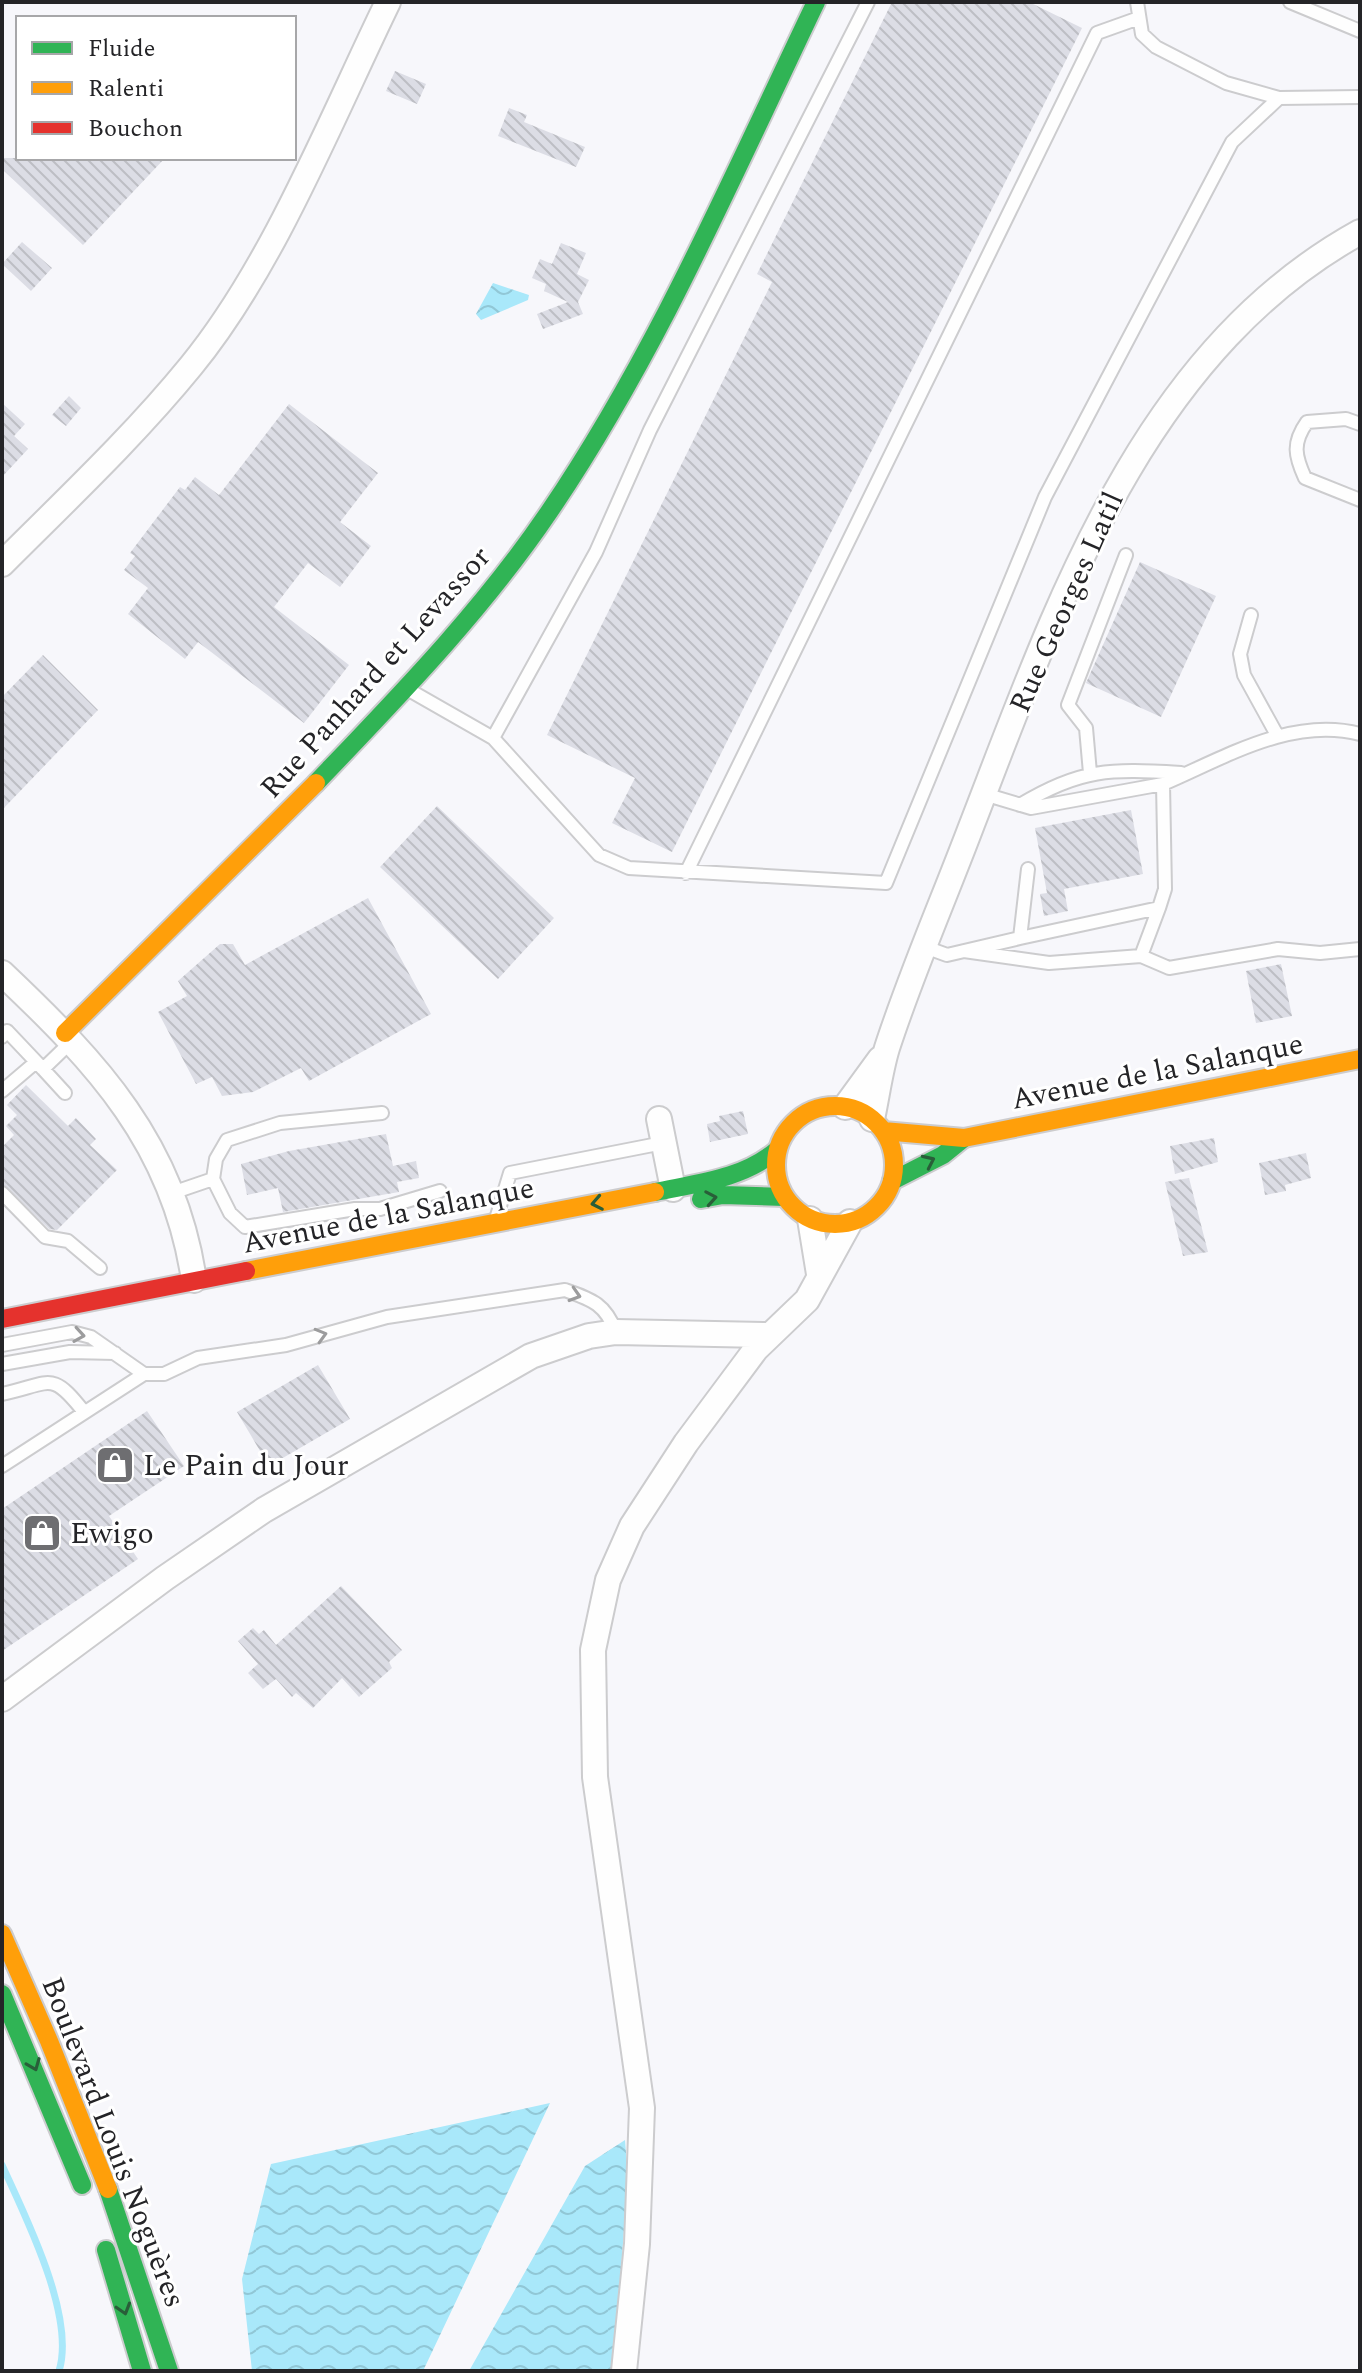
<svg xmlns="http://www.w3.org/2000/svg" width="1362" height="2373" viewBox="0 0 1362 2373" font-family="Spectral,serif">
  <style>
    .water { fill: url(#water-waves) }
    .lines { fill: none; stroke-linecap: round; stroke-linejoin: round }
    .stream { stroke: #a9e8fa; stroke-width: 7 }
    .building { fill: url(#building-back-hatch) }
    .lane-casing { stroke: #ccccce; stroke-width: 16 }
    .street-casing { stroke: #ccccce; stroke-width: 28 }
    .fast-casing { stroke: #ccccce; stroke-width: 22 }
    .slow-casing { stroke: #ccccce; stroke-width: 22 }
    .jam-casing { stroke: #ccccce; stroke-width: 22 }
    .lane { stroke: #fefefe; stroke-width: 12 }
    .street { stroke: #fefefe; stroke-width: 24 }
    .fast { stroke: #30b455; stroke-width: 18 }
    .slow { stroke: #ff9f0a; stroke-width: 18 }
    .jam { stroke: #e5322d; stroke-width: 18 }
    .oneway { stroke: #295e39 }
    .oneway2 { stroke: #9c9c9d }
    .labels { text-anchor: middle; stroke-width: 6; stroke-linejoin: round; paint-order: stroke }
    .street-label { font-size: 30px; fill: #242427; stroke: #fff }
    .poi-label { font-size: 30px; fill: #242427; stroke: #fff; text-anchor: start }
  </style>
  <defs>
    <pattern id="water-waves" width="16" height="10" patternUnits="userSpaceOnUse" patternTransform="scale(2)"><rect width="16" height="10" fill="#a9e8fa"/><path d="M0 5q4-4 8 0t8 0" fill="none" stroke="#91c7d6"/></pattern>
    <pattern id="building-back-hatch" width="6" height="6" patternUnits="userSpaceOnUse" patternTransform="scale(2)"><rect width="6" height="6" fill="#dcdde5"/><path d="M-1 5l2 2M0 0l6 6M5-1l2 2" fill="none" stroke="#bdbec4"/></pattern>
  </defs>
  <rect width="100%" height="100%" fill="#f7f7fb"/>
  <path class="water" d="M 493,283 L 529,295 L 528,300 L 481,320 L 476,314 Z
    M 550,2103 L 423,2371 L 252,2371 L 242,2279 L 271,2164 Z
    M 625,2140 L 628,2179 L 613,2371 L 469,2371 L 585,2166 Z"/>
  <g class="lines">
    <path class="stream" d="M 2,2165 C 25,2216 76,2316 59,2371"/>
  </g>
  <path class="building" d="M 892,2 L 1029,2 L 1082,28 L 672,852 L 612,823 L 635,778 L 547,735 L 772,282 L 757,274 Z
    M 395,71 L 426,84 L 417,104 L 386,91 Z
    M 509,108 L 527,115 L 524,122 L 585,147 L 576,167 L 498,136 Z
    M 2,158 L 165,158 L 83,245 L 2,169 Z
    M 22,242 L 52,268 L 31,291 L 2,264 Z
    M 561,243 L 586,253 L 577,274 L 589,280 L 578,302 L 583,314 L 543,329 L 537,314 L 568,302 L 544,291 L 546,284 L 532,278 L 540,259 L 552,264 Z
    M 69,396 L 81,408 L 66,426 L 52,415 Z
    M 2,403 L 25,424 L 14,436 L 28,449 L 2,477 Z
    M 289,404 L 378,473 L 340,522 L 371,546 L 340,587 L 308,563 L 274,607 L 349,665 L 304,723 L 198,642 L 185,659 L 128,614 L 148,588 L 124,570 L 135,556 L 130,553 L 180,487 L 185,490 L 195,477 L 219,495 Z
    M 1140,562 L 1216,596 L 1161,717 L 1086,683 Z
    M 43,655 L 98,710 L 2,810 L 2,697 Z
    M 437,806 L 554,918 L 498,979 L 380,867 Z
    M 1131,810 L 1143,874 L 1064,889 L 1068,911 L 1044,916 L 1040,894 L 1047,893 L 1035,828 Z
    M 368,898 L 431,1014 L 309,1081 L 301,1068 L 253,1092 L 222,1096 L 212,1077 L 196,1084 L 158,1012 L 187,996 L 178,981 L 220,944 L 233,944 L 245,965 Z
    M 1281,964 L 1292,1016 L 1256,1023 L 1246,971 Z
    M 26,1085 L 68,1126 L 76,1118 L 96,1139 L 90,1145 L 117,1170 L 57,1230 L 49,1229 L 2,1184 L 2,1147 L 14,1135 L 6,1126 L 17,1115 L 7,1105 Z
    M 743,1111 L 748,1134 L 710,1142 L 707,1124 L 720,1121 L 719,1116 Z
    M 386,1134 L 393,1166 L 416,1161 L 419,1178 L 397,1182 L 399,1192 L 283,1212 L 278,1188 L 247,1195 L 241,1164 L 289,1151 Z
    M 1214,1138 L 1218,1162 L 1175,1174 L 1170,1146 Z
    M 1306,1153 L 1311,1178 L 1285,1185 L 1286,1191 L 1265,1195 L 1259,1163 Z
    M 1189,1178 L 1208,1252 L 1183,1256 L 1165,1182 Z
    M 318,1365 L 350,1419 L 269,1466 L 237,1412 Z
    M 147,1411 L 184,1466 L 109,1516 L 138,1559 L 2,1651 L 2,1509 Z
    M 341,1586 L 402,1650 L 389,1662 L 392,1668 L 359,1697 L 342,1678 L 313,1708 L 296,1693 L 292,1697 L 276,1679 L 263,1689 L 248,1673 L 258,1664 L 238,1641 L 253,1628 L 259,1634 L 264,1630 L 276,1645 Z"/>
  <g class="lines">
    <defs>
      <path id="lane" d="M 1137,2 L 1142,34 L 1156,47 L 1226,83 L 1279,98 L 1360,97
        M 1290,2 L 1360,31
        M 1360,424 L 1346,419 L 1307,422 C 1292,443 1295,456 1305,478 L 1360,500
        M 1251,615 L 1240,654 L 1244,675 L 1277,735
        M 409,690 L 493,738 L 596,552 L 650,430 L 868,2
        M 493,738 L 599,855 L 629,868 L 886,883 L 1045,497 L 1232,142 L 1279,98
        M 1090,773 L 1086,728 L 1068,705 L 1126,555
        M 1163,784 C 1224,758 1292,716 1360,734
        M 984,794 L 1031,808 L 1163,784 L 1165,889 L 1159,908 L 1020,938
        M 1020,805 C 1081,768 1110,769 1181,773
        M 686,873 L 1097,33 L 1139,18
        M 925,947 L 947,955 L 1020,938 L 1028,869
        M 964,951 L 1049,963 L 1141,956 L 1159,908
        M 1141,956 L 1169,968 L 1278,949 L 1320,953 L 1360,949
        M 2,1037 L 7,1031 L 43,1069 L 72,1041
        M 43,1069 L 65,1093
        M 2,1091 L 36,1062
        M 213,1179 L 230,1213 L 245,1227 L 355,1209 L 380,1209 L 440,1191
        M 2,1193 L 45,1237 L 68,1241 L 100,1268
        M 172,1193 L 213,1179 L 216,1159 L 227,1140 L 280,1123 L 382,1113
        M 496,1219 L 510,1173 L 663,1143
        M 2,1345 L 72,1332 L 91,1337 L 144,1374 L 164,1374 L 198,1358 L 286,1345 L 387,1317 L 565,1290 C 593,1300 605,1304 616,1332
        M 2,1364 L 70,1352 L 115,1353
        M 2,1394 C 52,1383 51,1370 84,1412
        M 2,1466 L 144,1374"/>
      <path id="street" d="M 2,564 C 66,500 134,436 191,366 C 273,266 331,119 388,2
        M 2,973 C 97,1063 174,1144 194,1280
        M 845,1107 L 880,1059
        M 659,1119 L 673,1189
        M 872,1119 C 877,1096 880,1071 887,1048 C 911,974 943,901 971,827 C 1056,608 1141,353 1360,232
        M 810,1219 L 819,1274
        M 2,1699 L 165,1578 L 264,1510 L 531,1356 L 589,1336 L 616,1332 L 767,1335
        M 624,2371 L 637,2244 L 642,2108 L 595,1777 L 593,1650 L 608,1580 L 632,1526 L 686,1443 L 756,1349 L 807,1300 L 850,1222"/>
      <path id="fast" d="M 316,783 C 398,697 482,611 549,512 C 657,353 733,175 816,2
        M 892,1181 L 943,1155 L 964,1138
        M 655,1192 C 698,1183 743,1179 777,1150
        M 701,1199 L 723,1195 L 784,1197
        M 2,1994 L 82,2185
        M 108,2189 L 169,2371
        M 106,2250 L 142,2371"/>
      <path id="slow" d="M 65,1033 L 316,783
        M776 1165a59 59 0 1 1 118 0a59 59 0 1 1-118 0Z
        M 883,1131 L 964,1138 L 1360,1059
        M 246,1271 L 655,1192
        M 2,1934 L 49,2041 L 108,2189"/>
      <path id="jam" d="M 2,1319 L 246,1271"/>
    </defs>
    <use href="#lane" class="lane-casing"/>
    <use href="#street" class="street-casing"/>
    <use href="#fast" class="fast-casing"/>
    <use href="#slow" class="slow-casing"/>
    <use href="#jam" class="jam-casing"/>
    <use href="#lane" class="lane"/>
    <use href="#street" class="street"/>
    <use href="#fast" class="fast"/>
    <use href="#slow" class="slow"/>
    <use href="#jam" class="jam"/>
  </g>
  <defs><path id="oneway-chevron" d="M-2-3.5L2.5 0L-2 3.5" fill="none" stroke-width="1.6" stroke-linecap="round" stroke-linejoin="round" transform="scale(2)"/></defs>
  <g class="oneway">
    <use href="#oneway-chevron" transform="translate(929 1161) rotate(-25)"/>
    <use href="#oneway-chevron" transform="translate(711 1198) rotate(-10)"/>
    <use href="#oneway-chevron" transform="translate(597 1203) rotate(169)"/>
    <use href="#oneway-chevron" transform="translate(34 2065) rotate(68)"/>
    <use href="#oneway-chevron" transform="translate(124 2309) rotate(73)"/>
  </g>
  <g class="oneway2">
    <use href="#oneway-chevron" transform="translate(575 1295) rotate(17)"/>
    <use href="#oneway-chevron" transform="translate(79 1335) rotate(9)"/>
    <use href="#oneway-chevron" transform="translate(321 1335) rotate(-16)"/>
  </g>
  <defs>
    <symbol id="shop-square" viewBox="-11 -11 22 22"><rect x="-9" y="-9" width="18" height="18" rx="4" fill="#6e6e71" stroke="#fff"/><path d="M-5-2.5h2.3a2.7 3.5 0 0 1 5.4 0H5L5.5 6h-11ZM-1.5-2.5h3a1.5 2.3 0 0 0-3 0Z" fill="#fff"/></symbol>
  </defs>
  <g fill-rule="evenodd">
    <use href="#shop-square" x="93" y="1443" width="44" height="44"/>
    <use href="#shop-square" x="20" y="1511" width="44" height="44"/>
  </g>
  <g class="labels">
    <g class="street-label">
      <text transform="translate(1066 602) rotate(-66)" y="10">Rue Georges Latil</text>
      <text transform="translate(375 672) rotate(-48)" y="10">Rue Panhard et Levassor</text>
      <text transform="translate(1157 1071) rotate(-11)" y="10">Avenue de la Salanque</text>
      <text transform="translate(388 1215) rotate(-11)" y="10">Avenue de la Salanque</text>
      <text transform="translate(114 2142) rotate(69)" y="10">Boulevard Louis Noguères</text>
    </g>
    <g class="poi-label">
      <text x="143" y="1475">Le Pain du Jour</text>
      <text x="70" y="1543">Ewigo</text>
    </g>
  </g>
  <rect width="1362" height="2373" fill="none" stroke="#242427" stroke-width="8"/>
  <rect x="16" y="16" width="280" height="144" fill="#ffffff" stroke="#a7a7a9" stroke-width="2"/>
  <rect x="32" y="42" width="40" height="12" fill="#30b455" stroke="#a7a7a9" stroke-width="2"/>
  <text x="88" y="56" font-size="24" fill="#242427">Fluide</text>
  <rect x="32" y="82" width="40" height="12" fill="#ff9f0a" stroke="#a7a7a9" stroke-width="2"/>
  <text x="88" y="96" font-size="24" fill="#242427">Ralenti</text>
  <rect x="32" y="122" width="40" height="12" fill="#e5322d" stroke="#a7a7a9" stroke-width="2"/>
  <text x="88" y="136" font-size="24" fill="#242427">Bouchon</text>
</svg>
